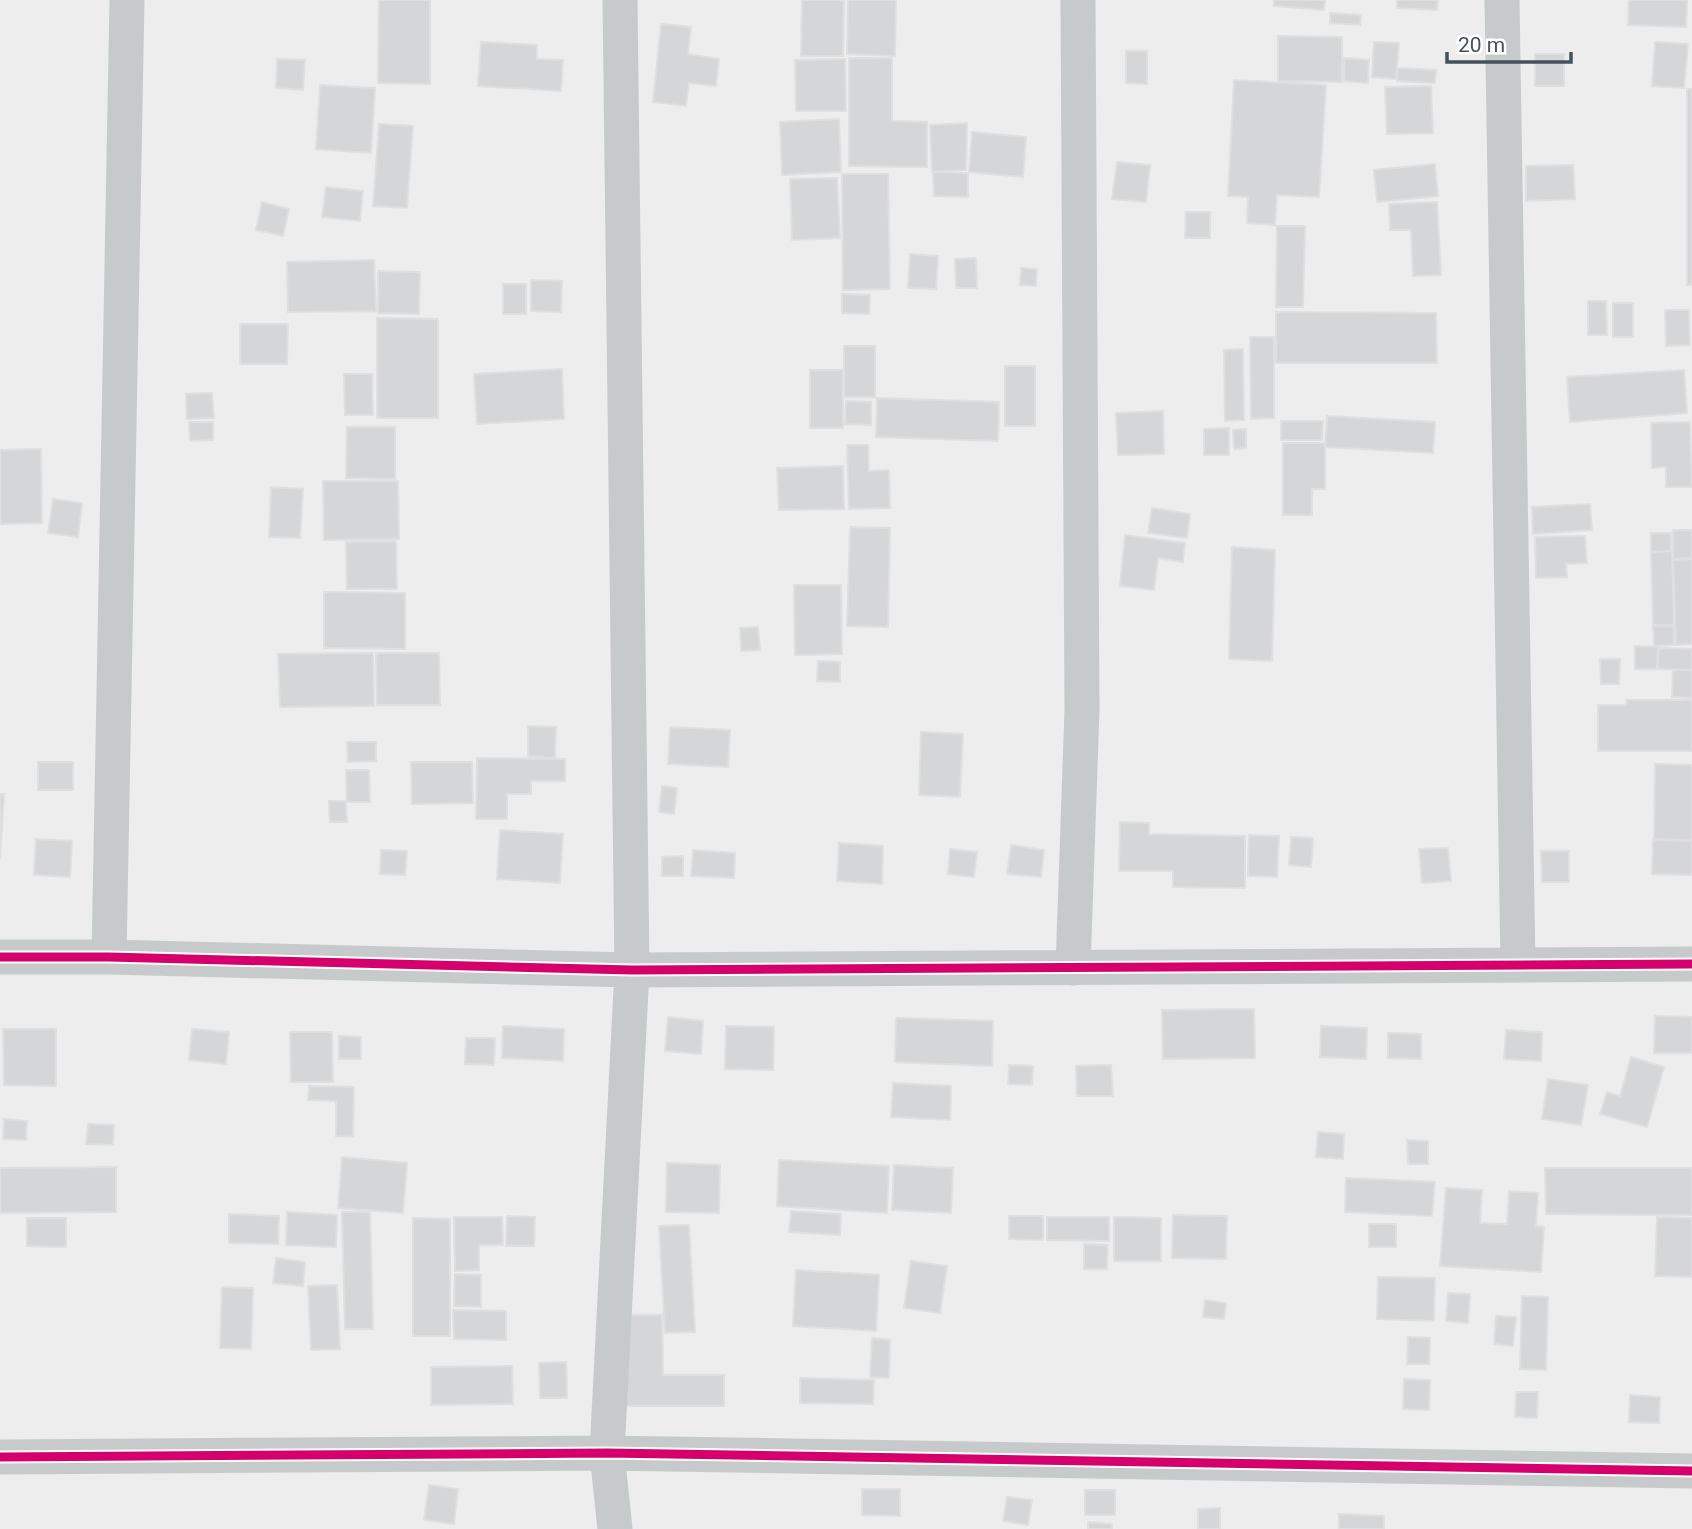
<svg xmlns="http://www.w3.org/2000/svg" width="1692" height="1529" viewBox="0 0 1692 1529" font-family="Roboto,sans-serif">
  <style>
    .building { fill: #d5d6d7; stroke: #dfdfe0; stroke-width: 2 }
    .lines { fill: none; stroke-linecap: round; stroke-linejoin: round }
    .minor { stroke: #c7cacb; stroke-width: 35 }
    .cycleway-casing { stroke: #fff; stroke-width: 13 }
    .cycleway { stroke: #d6006c; stroke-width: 9 }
  </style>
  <rect width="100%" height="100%" fill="#eeeded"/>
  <path class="building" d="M 379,0 L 430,0 L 430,84 L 378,83 Z
    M 802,0 L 844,0 L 843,56 L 801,56 Z
    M 848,0 L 896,0 L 895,56 L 847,54 Z
    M 1274,0 L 1325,0 L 1324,10 L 1274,6 Z
    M 1397,0 L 1438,0 L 1437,10 L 1397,8 Z
    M 1629,0 L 1687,0 L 1686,27 L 1628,25 Z
    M 1330,13 L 1361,15 L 1360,25 L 1330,23 Z
    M 661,24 L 691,27 L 688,54 L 719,59 L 716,86 L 689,83 L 686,106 L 653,102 Z
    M 1278,36 L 1342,37 L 1342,82 L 1278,81 Z
    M 481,42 L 537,45 L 537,59 L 563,60 L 561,91 L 478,86 Z
    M 1374,42 L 1399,43 L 1396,79 L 1372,77 Z
    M 1655,42 L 1688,44 L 1684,88 L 1652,86 Z
    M 1126,51 L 1147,51 L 1147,84 L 1126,83 Z
    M 1535,54 L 1564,54 L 1564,86 L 1535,86 Z
    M 849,58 L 892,58 L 892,121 L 927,122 L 927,167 L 849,166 Z
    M 1344,58 L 1369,60 L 1368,83 L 1344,81 Z
    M 277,59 L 305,60 L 303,90 L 276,88 Z
    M 845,59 L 846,111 L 796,111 L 795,60 Z
    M 1397,68 L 1436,70 L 1435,83 L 1397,81 Z
    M 1234,80 L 1326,85 L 1319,197 L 1277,195 L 1275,225 L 1247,223 L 1248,197 L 1228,196 Z
    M 320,85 L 375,88 L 371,153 L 316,149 Z
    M 1431,86 L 1433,133 L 1387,134 L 1385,87 Z
    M 1687,89 L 1692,89 L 1692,285 L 1687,285 Z
    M 839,119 L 841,172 L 782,175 L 780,122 Z
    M 967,123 L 966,170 L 932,172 L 930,125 Z
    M 379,124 L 413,126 L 407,208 L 373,206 Z
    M 972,132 L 1026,137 L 1023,177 L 969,172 Z
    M 1117,162 L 1150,165 L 1146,202 L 1112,199 Z
    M 1435,164 L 1438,196 L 1377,202 L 1374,170 Z
    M 1573,165 L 1575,199 L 1526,201 L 1526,166 Z
    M 933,172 L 968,173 L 968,197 L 934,196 Z
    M 842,174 L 888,174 L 890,289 L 843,290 Z
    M 837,178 L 840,238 L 792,240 L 790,179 Z
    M 326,187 L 363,191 L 360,221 L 322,217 Z
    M 262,202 L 289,209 L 283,236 L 256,230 Z
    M 1437,202 L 1441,275 L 1413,276 L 1411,230 L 1390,230 L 1389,204 Z
    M 1186,212 L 1210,212 L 1210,238 L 1185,238 Z
    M 1277,226 L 1305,226 L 1303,307 L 1276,307 Z
    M 910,254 L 938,256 L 936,289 L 908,288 Z
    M 976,258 L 977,288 L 956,288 L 955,259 Z
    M 374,260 L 376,311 L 288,312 L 287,262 Z
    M 1021,268 L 1037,269 L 1036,286 L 1020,285 Z
    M 378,271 L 420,272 L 419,314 L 378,313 Z
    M 531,280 L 562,281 L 561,312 L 531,311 Z
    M 503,284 L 526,284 L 526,314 L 503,314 Z
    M 842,294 L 870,295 L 869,314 L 842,313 Z
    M 1588,301 L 1606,301 L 1607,335 L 1588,335 Z
    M 1613,303 L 1633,303 L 1633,337 L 1613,337 Z
    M 1665,310 L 1689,310 L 1690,345 L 1666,346 Z
    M 1276,312 L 1436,313 L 1437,363 L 1276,363 Z
    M 377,318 L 438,319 L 438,418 L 377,418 Z
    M 240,324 L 288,324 L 287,364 L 240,364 Z
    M 1250,337 L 1274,337 L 1274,418 L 1251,419 Z
    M 844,346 L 875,346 L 875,397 L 844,397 Z
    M 1243,349 L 1244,420 L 1225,421 L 1224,350 Z
    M 1005,366 L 1035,366 L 1035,426 L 1005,426 Z
    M 562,369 L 564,419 L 477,424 L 474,374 Z
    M 810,370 L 843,370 L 843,428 L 810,428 Z
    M 1684,370 L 1687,413 L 1570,422 L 1567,377 Z
    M 344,374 L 372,374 L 373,415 L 345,415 Z
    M 212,393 L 214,418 L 187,419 L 186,394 Z
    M 877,398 L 999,402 L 998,441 L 876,437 Z
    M 846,401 L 871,402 L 871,425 L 845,424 Z
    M 1163,411 L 1164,454 L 1118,455 L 1116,413 Z
    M 1327,416 L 1435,422 L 1433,453 L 1325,447 Z
    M 1281,421 L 1323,421 L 1322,440 L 1281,440 Z
    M 189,422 L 213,422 L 213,440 L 190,441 Z
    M 1690,422 L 1692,487 L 1666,487 L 1666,467 L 1652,468 L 1651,423 Z
    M 347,427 L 395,427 L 395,479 L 346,478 Z
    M 1229,428 L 1229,455 L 1204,455 L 1204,429 Z
    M 1246,429 L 1246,448 L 1234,449 L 1233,430 Z
    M 1283,443 L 1325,443 L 1325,489 L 1312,489 L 1312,515 L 1283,515 Z
    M 847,445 L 868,445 L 869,471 L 889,470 L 890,508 L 849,509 Z
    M 41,449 L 42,523 L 0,524 L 0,450 Z
    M 843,466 L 844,509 L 779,510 L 777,468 Z
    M 323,481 L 398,481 L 399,539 L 324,540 Z
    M 271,487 L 303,489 L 300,538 L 269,537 Z
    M 53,499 L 82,503 L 78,537 L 48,533 Z
    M 1590,504 L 1592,530 L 1533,534 L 1532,507 Z
    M 1152,508 L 1190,514 L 1187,538 L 1148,533 Z
    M 850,527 L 890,528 L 888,627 L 847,626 Z
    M 1673,530 L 1692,530 L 1692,558 L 1673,559 Z
    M 1651,533 L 1671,533 L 1671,551 L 1651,552 Z
    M 1125,535 L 1185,543 L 1183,562 L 1158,558 L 1154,590 L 1120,586 Z
    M 1585,536 L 1587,563 L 1566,564 L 1567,577 L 1536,578 L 1535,537 Z
    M 396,541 L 397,589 L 347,589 L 346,542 Z
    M 1232,547 L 1275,550 L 1272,661 L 1229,659 Z
    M 1672,551 L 1674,625 L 1653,625 L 1651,552 Z
    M 1692,559 L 1692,644 L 1676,645 L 1673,560 Z
    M 794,585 L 841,585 L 842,654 L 795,655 Z
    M 324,592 L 405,593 L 405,649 L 324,648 Z
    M 1653,626 L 1674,626 L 1674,645 L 1654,646 Z
    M 758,627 L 760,650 L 741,651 L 740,628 Z
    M 1635,646 L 1658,647 L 1657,669 L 1635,669 Z
    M 1659,648 L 1692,649 L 1692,670 L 1658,669 Z
    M 373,653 L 374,706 L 280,707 L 278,654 Z
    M 376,653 L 439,653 L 440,705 L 377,705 Z
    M 1600,659 L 1620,659 L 1619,684 L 1601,684 Z
    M 818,661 L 840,662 L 840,682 L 817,681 Z
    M 1673,670 L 1692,670 L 1692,698 L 1672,697 Z
    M 1627,700 L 1692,700 L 1692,751 L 1598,751 L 1598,705 L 1626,705 Z
    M 528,726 L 556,727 L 555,758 L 528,756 Z
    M 670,727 L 730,730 L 728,767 L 668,764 Z
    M 921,732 L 963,734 L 960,797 L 919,795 Z
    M 347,742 L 376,742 L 376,761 L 348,762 Z
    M 477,758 L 565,759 L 565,781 L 531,781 L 531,794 L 507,794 L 507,819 L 476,819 Z
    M 38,762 L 73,762 L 73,790 L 38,790 Z
    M 411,762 L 472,762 L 473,803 L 412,804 Z
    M 1655,764 L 1692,765 L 1692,840 L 1654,839 Z
    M 346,770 L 369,770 L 370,802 L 347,802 Z
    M 662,786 L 677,788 L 674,814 L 659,812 Z
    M 0,794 L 4,794 L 0,859 Z
    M 329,801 L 346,801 L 347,822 L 330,822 Z
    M 1120,822 L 1149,823 L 1149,834 L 1245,836 L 1245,888 L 1173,887 L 1173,871 L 1119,871 Z
    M 500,830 L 563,834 L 560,883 L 497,879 Z
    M 1249,835 L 1279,836 L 1277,877 L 1248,876 Z
    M 1291,837 L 1313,838 L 1311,867 L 1289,865 Z
    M 36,839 L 72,841 L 70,877 L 34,875 Z
    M 1653,840 L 1692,841 L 1692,875 L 1652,874 Z
    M 839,843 L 883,846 L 882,884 L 837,881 Z
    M 1011,845 L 1044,850 L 1041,877 L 1007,874 Z
    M 1448,848 L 1451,881 L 1422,883 L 1419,849 Z
    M 950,849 L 977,852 L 974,877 L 948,874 Z
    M 381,850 L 407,851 L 405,875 L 380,874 Z
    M 693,850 L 735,853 L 734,878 L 691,876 Z
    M 1541,851 L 1569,851 L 1569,882 L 1542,882 Z
    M 683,856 L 683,876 L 662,876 L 662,857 Z
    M 1254,1009 L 1255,1058 L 1163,1059 L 1162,1010 Z
    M 1655,1016 L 1692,1017 L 1692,1053 L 1654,1053 Z
    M 668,1017 L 703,1021 L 701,1054 L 665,1051 Z
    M 896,1018 L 993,1021 L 992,1066 L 895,1062 Z
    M 503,1026 L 564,1029 L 563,1061 L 502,1058 Z
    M 726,1026 L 774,1027 L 773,1070 L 725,1069 Z
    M 1321,1026 L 1367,1028 L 1366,1059 L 1320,1057 Z
    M 3,1029 L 56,1029 L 56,1086 L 4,1085 Z
    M 192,1029 L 229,1032 L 226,1064 L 189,1060 Z
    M 1506,1030 L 1542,1032 L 1541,1061 L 1504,1059 Z
    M 290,1032 L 332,1032 L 333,1082 L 291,1082 Z
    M 1388,1033 L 1421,1034 L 1421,1059 L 1388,1058 Z
    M 339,1036 L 361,1037 L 361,1059 L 339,1059 Z
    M 466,1038 L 495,1038 L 494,1065 L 465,1064 Z
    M 1631,1057 L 1664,1067 L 1647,1127 L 1600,1114 L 1607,1092 L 1620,1096 Z
    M 1009,1065 L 1033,1066 L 1032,1085 L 1008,1084 Z
    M 1111,1065 L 1113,1096 L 1077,1096 L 1076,1066 Z
    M 1548,1079 L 1588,1085 L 1581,1125 L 1542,1119 Z
    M 893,1083 L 951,1086 L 950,1120 L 891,1117 Z
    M 309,1086 L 354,1087 L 353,1137 L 336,1136 L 336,1101 L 308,1100 Z
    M 4,1119 L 27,1121 L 26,1140 L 3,1139 Z
    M 88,1124 L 114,1125 L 113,1145 L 86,1144 Z
    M 1318,1132 L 1344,1134 L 1343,1159 L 1316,1157 Z
    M 1407,1140 L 1428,1141 L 1428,1164 L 1408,1164 Z
    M 342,1157 L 407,1163 L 403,1213 L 338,1208 Z
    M 779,1160 L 889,1166 L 887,1213 L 777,1206 Z
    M 667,1163 L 720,1165 L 719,1213 L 666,1212 Z
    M 894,1165 L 953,1168 L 951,1213 L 892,1210 Z
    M 116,1167 L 116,1212 L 0,1213 L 0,1168 Z
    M 1545,1168 L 1692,1168 L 1692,1215 L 1546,1214 Z
    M 1346,1178 L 1435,1182 L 1432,1216 L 1345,1212 Z
    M 1446,1188 L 1482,1190 L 1480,1223 L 1507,1224 L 1509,1191 L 1538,1193 L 1536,1226 L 1544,1227 L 1541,1272 L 1440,1266 Z
    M 791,1211 L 841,1214 L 840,1235 L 789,1232 Z
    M 287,1212 L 337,1215 L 336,1247 L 286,1245 Z
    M 342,1212 L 370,1212 L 373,1329 L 345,1329 Z
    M 229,1214 L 279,1216 L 278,1244 L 229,1243 Z
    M 1173,1215 L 1227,1216 L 1226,1259 L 1172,1258 Z
    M 507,1216 L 535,1217 L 534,1246 L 506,1246 Z
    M 1009,1216 L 1043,1216 L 1043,1240 L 1009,1239 Z
    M 454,1217 L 502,1217 L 503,1245 L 479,1245 L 479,1270 L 455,1271 Z
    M 1047,1217 L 1109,1217 L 1109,1241 L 1047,1240 Z
    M 1114,1217 L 1161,1218 L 1161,1261 L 1114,1261 Z
    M 1657,1217 L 1692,1218 L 1692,1277 L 1655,1276 Z
    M 27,1218 L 66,1218 L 66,1247 L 27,1246 Z
    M 413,1218 L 450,1219 L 450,1336 L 413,1336 Z
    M 1369,1224 L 1396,1224 L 1396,1247 L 1369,1247 Z
    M 689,1225 L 695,1332 L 665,1333 L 659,1226 Z
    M 1084,1244 L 1108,1245 L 1107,1269 L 1084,1269 Z
    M 276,1258 L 305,1262 L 303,1286 L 273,1283 Z
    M 911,1261 L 947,1266 L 940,1313 L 904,1308 Z
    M 796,1270 L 879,1275 L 876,1331 L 793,1326 Z
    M 455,1274 L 481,1275 L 481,1307 L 454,1306 Z
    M 1378,1277 L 1435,1278 L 1434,1321 L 1377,1319 Z
    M 337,1285 L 340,1349 L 311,1350 L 308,1286 Z
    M 222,1287 L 253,1288 L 251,1349 L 220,1348 Z
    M 1448,1293 L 1470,1294 L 1468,1323 L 1446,1321 Z
    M 1522,1296 L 1548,1297 L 1546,1370 L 1520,1369 Z
    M 1205,1300 L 1226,1303 L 1224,1319 L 1203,1317 Z
    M 453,1310 L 506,1311 L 506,1340 L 454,1339 Z
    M 625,1315 L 662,1315 L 663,1375 L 724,1375 L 724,1406 L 626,1406 Z
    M 1496,1316 L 1516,1317 L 1513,1346 L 1494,1344 Z
    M 1408,1337 L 1430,1338 L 1429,1364 L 1407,1364 Z
    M 872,1338 L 890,1340 L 889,1378 L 870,1377 Z
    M 566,1362 L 567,1398 L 540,1398 L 539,1363 Z
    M 512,1366 L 513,1404 L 431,1405 L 431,1367 Z
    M 800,1378 L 874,1380 L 873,1404 L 800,1403 Z
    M 1404,1379 L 1430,1380 L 1429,1410 L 1403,1409 Z
    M 1516,1392 L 1538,1392 L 1537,1418 L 1515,1417 Z
    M 1630,1395 L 1660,1397 L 1659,1423 L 1629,1422 Z
    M 429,1485 L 458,1489 L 454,1524 L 424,1520 Z
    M 862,1489 L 900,1489 L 900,1516 L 862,1515 Z
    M 1085,1490 L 1115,1490 L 1115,1515 L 1085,1515 Z
    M 1007,1497 L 1032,1500 L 1028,1525 L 1003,1521 Z
    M 1220,1508 L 1220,1529 L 1198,1529 L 1198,1509 Z
    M 1339,1514 L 1384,1516 L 1384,1529 L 1339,1529 Z
    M 1088,1522 L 1112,1524 L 1112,1529 L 1088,1529 Z"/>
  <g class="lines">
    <path class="minor" d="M 1502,0 L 1518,965
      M 0,957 L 109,957 L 632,970 L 1692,964
      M 109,957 L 127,0
      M 1073,968 L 1082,710 L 1078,0
      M 0,1457 L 607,1453 L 1692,1471
      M 615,1529 L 607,1453 L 632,970 L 620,0"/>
    <defs>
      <path id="cycleway" d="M 0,957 L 109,957 L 632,970 L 1692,964
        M 0,1457 L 607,1453 L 1692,1471"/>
    </defs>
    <use href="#cycleway" class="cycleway-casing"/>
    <use href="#cycleway" class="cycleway"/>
  </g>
  <path d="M1447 52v10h124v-10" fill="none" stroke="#445259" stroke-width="3.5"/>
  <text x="1458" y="52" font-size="21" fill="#445259" stroke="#ffffff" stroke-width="5" paint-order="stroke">20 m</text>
</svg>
